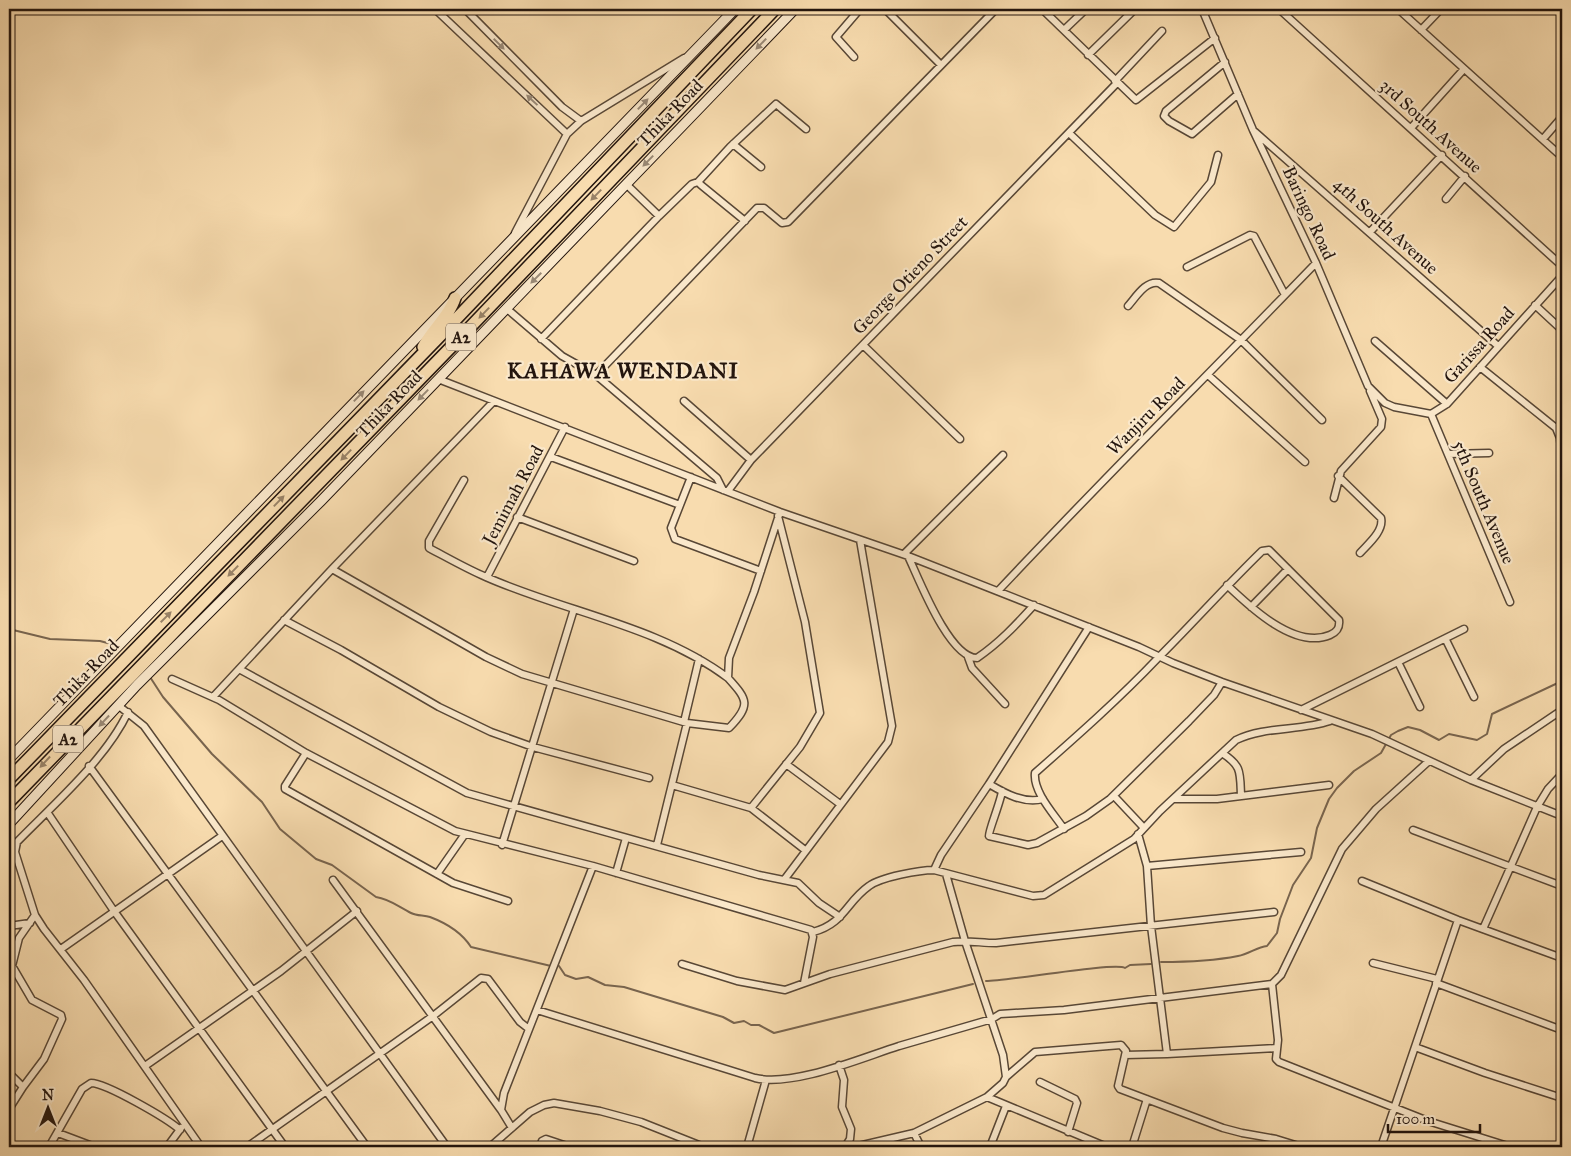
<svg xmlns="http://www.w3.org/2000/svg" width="1571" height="1156" viewBox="0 0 1571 1156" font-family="'IM FELL Great Primer',serif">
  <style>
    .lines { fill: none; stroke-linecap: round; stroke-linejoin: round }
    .stream { stroke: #78644e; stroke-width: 2 }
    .street-casing { stroke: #584736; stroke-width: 9 }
    .secondary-casing { stroke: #23150e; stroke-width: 11 }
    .highway-casing { stroke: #23150e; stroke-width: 14 }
    .street { stroke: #fae8cb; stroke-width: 6 }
    .secondary { stroke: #fae8cb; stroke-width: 9 }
    .highway { stroke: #f8dcaf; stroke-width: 11 }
    .oneway { fill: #998976 }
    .oneway2 { fill: #988267 }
    .labels { text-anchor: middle; stroke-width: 4.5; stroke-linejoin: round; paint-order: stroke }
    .shield { fill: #fae8cb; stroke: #645447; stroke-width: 1 }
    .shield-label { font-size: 16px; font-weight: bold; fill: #23150e }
    .street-label { font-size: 18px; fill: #23150e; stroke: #fae8cb }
    .district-label { font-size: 22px; font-weight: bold; letter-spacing: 1px; fill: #23150e; stroke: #fae8cb }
  </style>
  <rect width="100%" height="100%" fill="#f8dcaf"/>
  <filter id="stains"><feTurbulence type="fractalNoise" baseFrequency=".004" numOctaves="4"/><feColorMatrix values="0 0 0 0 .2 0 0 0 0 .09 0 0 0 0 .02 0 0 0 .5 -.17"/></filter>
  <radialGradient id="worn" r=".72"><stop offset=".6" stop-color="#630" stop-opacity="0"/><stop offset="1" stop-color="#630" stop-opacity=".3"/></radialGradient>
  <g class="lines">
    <path class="stream" d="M 9,629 L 50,639 L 100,641 L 115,645
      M 150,677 L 163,697 L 212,754 L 262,802 L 280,829 L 316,859 L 332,865 L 376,897 C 390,899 399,907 411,913 C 417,916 424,915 430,917 C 446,923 462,933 471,947 L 551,966
      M 1161,962 C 1187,962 1213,961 1238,956 C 1249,954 1257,947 1267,946 L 1277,933 L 1280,919 L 1293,885 L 1311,858 L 1317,828 L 1329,799 L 1337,788 L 1354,771 L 1381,753 L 1391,735 L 1398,731 L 1408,727 L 1420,730 L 1439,740 L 1449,734 L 1477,740 L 1487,734 L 1492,714 L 1562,681
      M 559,966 L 565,975 L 576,979 L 588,977 L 605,985 L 624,987 L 723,1017 L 734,1023 L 744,1021 L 751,1025 L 759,1025 L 774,1033 L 973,984
      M 986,981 C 1008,981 1115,962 1125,968 L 1130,965 L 1151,964"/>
    <defs>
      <path id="street" d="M 435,9 L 567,134
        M 465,9 L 562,107 L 581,121
        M 885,9 L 941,65
        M 1042,9 L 1136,100 L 1215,38
        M 1202,9 L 1253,130 L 1316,263 L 1368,386 L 1385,403 L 1394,407 L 1431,414 L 1447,404 L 1562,276
        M 1279,9 L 1562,266
        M 1398,9 L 1562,157
        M 1558,9 L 1562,13
        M 1064,30 L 1086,9
        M 1421,30 L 1441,9
        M 1088,55 L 1135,9
        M 854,57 L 836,37 L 860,9
        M 1225,62 L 1166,111 L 1164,116 L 1169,121 L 1192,134 L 1238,94
        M 1115,81 L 1162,31
        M 1411,128 L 1464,69
        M 1255,132 L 1498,346
        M 1069,133 L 1155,215 L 1174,227 L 1211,182 L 1218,155
        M 1543,139 L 1562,117
        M 733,144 L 761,167
        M 698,182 L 730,147 L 776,104 L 806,129
        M 626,184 L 659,216
        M 1446,199 L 1465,176
        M 1370,232 L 1442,155
        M 515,233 L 567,134 L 581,121 L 684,58
        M 1187,267 L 1250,235 L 1254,236 L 1285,295
        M 1535,305 L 1562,330
        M 1128,306 C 1136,297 1146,280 1159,283 L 1241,340 L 1322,420
        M 506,308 L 562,356 L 596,375 L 717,478 L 723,490
        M 541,339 L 659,216 L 692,184 L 698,182 L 701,185 L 745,221
        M 1375,341 L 1447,404
        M 863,345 L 960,439
        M 1480,367 L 1556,428 L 1560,438 L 1562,459
        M 596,375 L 757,208 L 764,208 L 782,223 L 788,222 L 996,9
        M 1208,375 L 1305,462
        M 438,379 L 780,512 L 908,556 L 1139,647 L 1173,663 L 1222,682 L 1372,734 L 1471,780 L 1562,816
        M 684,401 L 751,460
        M 1431,414 L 1510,602
        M 1448,454 L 1489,453
        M 551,457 L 680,505
        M 1338,476 L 1381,518 C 1384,531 1368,544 1360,553
        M 691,477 L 671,528 L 675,539 L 761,571
        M 464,480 L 429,541 L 429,548 C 448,558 467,569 486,577 C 565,612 659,626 728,678
        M 728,491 L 751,460 L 1117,83
        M 1334,498 L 1341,471 L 1381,427 L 1382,419 L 1370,391
        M 517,517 L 634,561
        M 904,554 L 1003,455
        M 908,556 C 919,579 949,658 977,658 C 999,643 1016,625 1034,605
        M 332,569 L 486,657 L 522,674 L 687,723 L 729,728 C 751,705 748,700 728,678 L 729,658 L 754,592 L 780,512
        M 487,577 L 565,427
        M 998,591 C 1102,480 1210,373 1316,263
        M 1251,607 L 1288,569
        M 284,620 L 341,650 L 439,707 L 491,732 L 533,747 L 649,778
        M 1446,640 L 1474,697
        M 968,657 L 972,668 L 1005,704
        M 1398,662 L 1420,707
        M 239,669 L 467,793 L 759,875 L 798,883 L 819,903 L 840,917
        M 172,679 L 219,700 L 306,753 L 455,831 L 593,866 L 811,930 L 813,937 L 804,983
        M 213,697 L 332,569 L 494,401
        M 119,706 L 144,726 L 447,1147
        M 1301,710 L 1464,629
        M 128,712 C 106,759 54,804 17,842 L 15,852 L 35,915 L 44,929 L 84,980 L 201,1147
        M 684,722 L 699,659
        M 306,753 L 285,786 L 285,789 L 453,883 L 508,901
        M 1222,753 C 1242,766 1240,772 1241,796
        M 786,764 L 840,804
        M 89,766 L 367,1147
        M 1471,780 L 1504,749 L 1562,710
        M 672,785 L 751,808 L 805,850
        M 1002,791 C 1001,801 988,832 989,836 L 1028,845 L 1037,843 L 1086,816 L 1110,799 L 1189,721 L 1214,695 L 1222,682
        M 1114,796 L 1144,828
        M 1043,799 C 1024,804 1006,794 989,784 L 1089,627
        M 1174,799 L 1217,799 L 1329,785
        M 751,808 L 800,747 L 820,713 L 805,622 L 778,516
        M 47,812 L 114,911 L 285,1147
        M 1064,829 C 1054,814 1033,792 1035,773 C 1077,736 1119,699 1158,658 C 1193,623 1226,586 1262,551 L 1269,550 L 1339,620 C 1340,628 1337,632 1330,635 C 1295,650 1250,607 1227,585
        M 1413,830 L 1562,886
        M 1138,834 L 1147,866 L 1151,926 L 1167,1054 L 1277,1048
        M 502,845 L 574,609
        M 657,845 L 687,723
        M 1147,866 L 1301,852
        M 934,870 L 941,855 L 989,784
        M 616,873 L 626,838
        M 437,874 L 465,834
        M 333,880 L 501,1110
        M 784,880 L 888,742 L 892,726 L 860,540
        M 1362,881 L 1458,920 L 1562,958
        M 9,926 L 30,923
        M 1483,929 L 1537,807 L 1548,789 L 1562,774
        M 813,932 C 844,924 846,902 869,886 C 881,877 920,870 934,870 L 1033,896 L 1044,895 L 1134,839 L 1160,811 L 1236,740 C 1265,726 1300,731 1330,721
        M 61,949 L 222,836
        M 9,963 L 11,964 L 32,1000 L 61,1015 L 62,1019 L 44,1059 L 23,1087
        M 1373,963 L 1437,979
        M 682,964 L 737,981 L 785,990 L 830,974 L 953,942 C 967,940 981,943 996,943 L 1274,912
        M 9,978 L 19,938 L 35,915
        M 1436,983 L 1562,1030
        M 1272,984 L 1278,1040 L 1276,1059 L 1279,1062 L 1428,1121 L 1511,1147
        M 537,1010 L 755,1078 C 794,1087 861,1058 899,1046 C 930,1037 961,1028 992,1019 L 1000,1014 L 1064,1010 L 1272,984 L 1281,975 L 1342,849 L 1376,809 L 1429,761
        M 1415,1047 L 1485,1073 L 1562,1098
        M 1125,1055 L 1167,1054
        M 839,1065 L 844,1080 L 842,1107 L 851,1129 L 850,1139 L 845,1147
        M 145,1066 L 281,971 L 357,911
        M 9,1073 L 23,1087 L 9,1109
        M 1006,1077 L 1035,1052 L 1121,1045 L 1126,1051 L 1118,1086 L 1120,1089 L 1223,1128 L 1242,1133 L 1276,1139 L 1302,1147
        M 1040,1082 L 1075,1099 L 1077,1103 L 1068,1132
        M 987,1097 L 1107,1147
        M 512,1128 L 501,1110 L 504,1093 L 593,866
        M 58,1133 L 95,1147
        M 914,1133 L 920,1145 L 925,1147
        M 49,1147 L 82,1089 L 91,1083 C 106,1083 168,1119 180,1130
        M 167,1147 L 181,1128
        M 247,1147 L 433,1016 L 481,978 L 488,979 L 520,1022 L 529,1029
        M 490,1147 L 530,1112 L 544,1105 L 554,1103 L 600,1111 L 641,1122 L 704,1147
        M 540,1147 L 542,1141 L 546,1139 L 570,1147
        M 747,1147 L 766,1080
        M 854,1147 L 914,1133 L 987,1097 L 1003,1083 L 1006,1077 L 1003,1055 L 965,941 L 946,874
        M 990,1147 L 1006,1106
        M 1132,1147 L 1147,1099
        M 1381,1147 L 1458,920"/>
      <path id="secondary" d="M 9,759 L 735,9
        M 9,824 L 137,685 L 321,501 L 795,9"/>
      <path id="highway" d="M 423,347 C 432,330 450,315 455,298
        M 9,779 L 438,338 L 752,9
        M 9,802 L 454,344 L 775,9"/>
    </defs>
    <use href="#street" class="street-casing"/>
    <use href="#secondary" class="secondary-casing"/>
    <use href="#highway" class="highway-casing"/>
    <use href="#street" class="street"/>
    <use href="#secondary" class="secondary"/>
    <use href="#highway" class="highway"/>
  </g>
  <defs><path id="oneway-solid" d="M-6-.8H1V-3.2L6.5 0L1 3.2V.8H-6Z" transform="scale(1.25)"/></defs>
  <g class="oneway">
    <use href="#oneway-solid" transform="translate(499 44) rotate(45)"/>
    <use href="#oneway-solid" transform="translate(761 44) rotate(134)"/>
    <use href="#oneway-solid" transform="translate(532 100) rotate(-137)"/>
    <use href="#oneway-solid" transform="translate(643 104) rotate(-46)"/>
    <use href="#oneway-solid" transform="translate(648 161) rotate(134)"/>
    <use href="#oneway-solid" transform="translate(536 278) rotate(135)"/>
    <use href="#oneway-solid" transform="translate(423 395) rotate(134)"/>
    <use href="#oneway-solid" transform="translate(359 396) rotate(-46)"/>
    <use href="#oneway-solid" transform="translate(104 721) rotate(133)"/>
  </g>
  <g class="oneway2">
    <use href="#oneway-solid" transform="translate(596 195) rotate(134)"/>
    <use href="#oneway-solid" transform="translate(484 313) rotate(134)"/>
    <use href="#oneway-solid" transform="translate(346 455) rotate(134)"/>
    <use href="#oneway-solid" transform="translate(279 501) rotate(-46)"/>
    <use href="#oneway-solid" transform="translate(233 571) rotate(134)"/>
    <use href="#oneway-solid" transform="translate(166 617) rotate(-45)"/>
    <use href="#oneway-solid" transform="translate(45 762) rotate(133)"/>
  </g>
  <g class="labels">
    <g class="shield">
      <rect x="446" y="323.5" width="30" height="27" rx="4"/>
      <rect x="53" y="725.5" width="30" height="27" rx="4"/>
    </g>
    <g class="shield-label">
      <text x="461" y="343">A2</text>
      <text x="68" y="745">A2</text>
    </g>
    <g class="street-label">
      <text transform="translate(670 113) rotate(-46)" y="6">Thika Road</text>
      <text transform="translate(1431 126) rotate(42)" y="6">3rd South Avenue</text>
      <text transform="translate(1309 213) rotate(65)" y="6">Baringo Road</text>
      <text transform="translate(1386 226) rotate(42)" y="6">4th South Avenue</text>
      <text transform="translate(910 275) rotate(-46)" y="6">George Otieno Street</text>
      <text transform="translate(1479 345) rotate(-48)" y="6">Garissa Road</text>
      <text transform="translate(389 404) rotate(-46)" y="6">Thika Road</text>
      <text transform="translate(1146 416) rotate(-45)" y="6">Wanjiru Road</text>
      <text transform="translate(513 495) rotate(-62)" y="6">Jemimah Road</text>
      <text transform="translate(1484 502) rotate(67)" y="6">5th South Avenue</text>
      <text transform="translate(86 673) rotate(-46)" y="6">Thika Road</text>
    </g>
    <g class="district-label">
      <text x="623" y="378">KAHAWA WENDANI</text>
    </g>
  </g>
  <rect width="1571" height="1156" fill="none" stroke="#f8dcaf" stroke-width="30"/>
  <rect x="10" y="10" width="1551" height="1136" fill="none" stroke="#23150e" stroke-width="2.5"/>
  <rect x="15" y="15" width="1541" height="1126" fill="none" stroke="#23150e"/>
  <g transform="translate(48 1108)" stroke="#fae8cb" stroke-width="4" paint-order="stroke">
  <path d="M0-4L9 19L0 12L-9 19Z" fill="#23150e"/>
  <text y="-8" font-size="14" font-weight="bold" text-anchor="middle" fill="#23150e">N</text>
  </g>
  <path d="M1388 1124v8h92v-8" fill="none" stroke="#23150e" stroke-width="2.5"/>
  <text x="1396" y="1124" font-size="15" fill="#23150e" stroke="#fae8cb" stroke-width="4" paint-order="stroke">100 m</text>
  <rect width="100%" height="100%" filter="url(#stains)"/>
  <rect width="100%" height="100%" fill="url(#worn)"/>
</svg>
